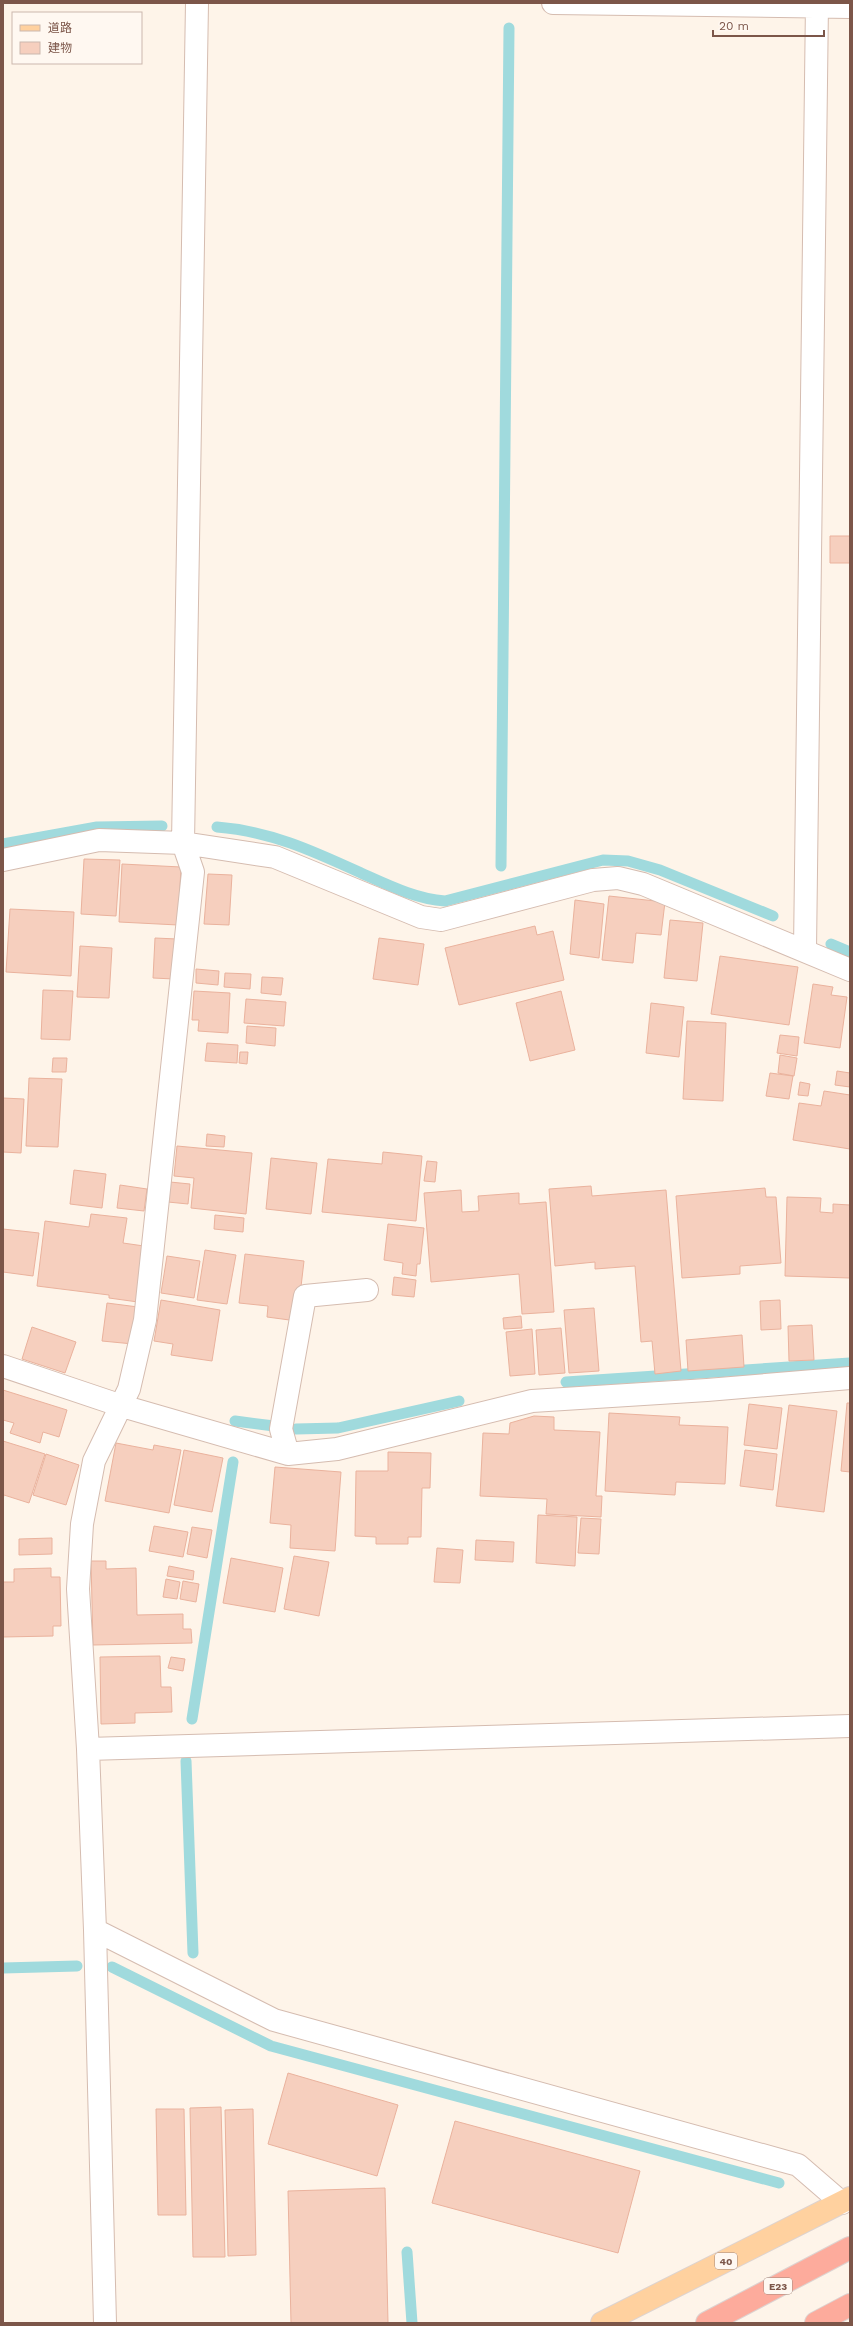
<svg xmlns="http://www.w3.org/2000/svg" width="853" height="2326" viewBox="0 0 853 2326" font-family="'Work Sans','Noto Sans JP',sans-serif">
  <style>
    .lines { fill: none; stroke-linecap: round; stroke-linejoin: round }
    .stream { stroke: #a0dadd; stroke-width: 11 }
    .building { fill: #f6cfbe; stroke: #eab29d }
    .minor-casing { stroke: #d5bcb0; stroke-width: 24 }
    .major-casing { stroke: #ddd3d0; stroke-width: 24 }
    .highway-casing { stroke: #ddd3d0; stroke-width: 24 }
    .minor { stroke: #fff; stroke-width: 22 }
    .major { stroke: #ffd19f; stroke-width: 22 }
    .highway { stroke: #fdab9c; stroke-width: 22 }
    .labels { text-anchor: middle; stroke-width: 3.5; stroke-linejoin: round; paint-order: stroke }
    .shield { fill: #fff8f1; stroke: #a3877b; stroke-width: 1 }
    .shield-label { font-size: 10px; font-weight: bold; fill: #7c5649 }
  </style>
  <rect width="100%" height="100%" fill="#fef4e9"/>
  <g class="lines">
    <path class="stream" d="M 217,827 C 270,831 313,851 361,873 C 388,885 416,899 445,901 L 603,860 L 628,861 L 660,870 L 773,916
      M 3,844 L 97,827 L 162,826
      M 501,866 L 509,28
      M 831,944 L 850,952
      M 566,1382 L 850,1363
      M 235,1421 L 274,1426
      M 296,1429 L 338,1428 L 459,1401
      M 192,1719 L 233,1462
      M 186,1761 L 193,1953
      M 112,1967 L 271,2046 L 779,2183
      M 3,1968 L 77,1966
      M 407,2252 L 412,2323"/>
  </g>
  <path class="building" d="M 830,536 L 850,536 L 850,563 L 830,563 Z
    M 84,859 L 120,860 L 116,916 L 81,914 Z
    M 122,864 L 181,867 L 178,925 L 119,922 Z
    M 208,874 L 232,875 L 229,925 L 204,924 Z
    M 609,896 L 665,902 L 661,935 L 636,933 L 633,963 L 602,960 Z
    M 575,900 L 604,904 L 599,958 L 570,954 Z
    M 10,909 L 74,912 L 71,976 L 6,972 Z
    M 670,920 L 703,923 L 697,981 L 664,978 Z
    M 535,926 L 537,935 L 553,931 L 564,980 L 459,1005 L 445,948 Z
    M 155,938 L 177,939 L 174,979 L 153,978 Z
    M 379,938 L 424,944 L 418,985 L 373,979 Z
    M 80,946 L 112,948 L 109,998 L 77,997 Z
    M 720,956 L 798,967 L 789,1025 L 711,1014 Z
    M 196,969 L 219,971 L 218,985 L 196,983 Z
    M 225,973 L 251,974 L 250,989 L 224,987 Z
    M 262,977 L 283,978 L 281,995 L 261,993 Z
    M 813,984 L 833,987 L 831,995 L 847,997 L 840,1048 L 804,1043 Z
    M 43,990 L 73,991 L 70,1040 L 41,1039 Z
    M 194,991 L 230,993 L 228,1033 L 198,1031 L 199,1020 L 192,1020 Z
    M 561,991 L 575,1050 L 530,1061 L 516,1003 Z
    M 246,999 L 286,1002 L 284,1026 L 244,1023 Z
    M 651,1003 L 684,1007 L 679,1057 L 646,1053 Z
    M 687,1021 L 726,1023 L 723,1101 L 683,1099 Z
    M 247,1026 L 276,1028 L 275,1046 L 246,1043 Z
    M 780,1035 L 799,1037 L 797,1056 L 777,1053 Z
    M 207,1043 L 238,1045 L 237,1063 L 205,1061 Z
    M 240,1052 L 248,1052 L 247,1064 L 239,1063 Z
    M 780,1055 L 797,1058 L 794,1076 L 778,1073 Z
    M 53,1058 L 67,1058 L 66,1072 L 52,1072 Z
    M 837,1071 L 850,1073 L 850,1087 L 835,1085 Z
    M 770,1073 L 793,1076 L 789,1099 L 766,1096 Z
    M 29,1078 L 62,1079 L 58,1147 L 26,1146 Z
    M 800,1082 L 810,1084 L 808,1096 L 798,1095 Z
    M 824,1091 L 850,1095 L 850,1149 L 793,1140 L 799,1103 L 821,1106 Z
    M 3,1098 L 24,1099 L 21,1153 L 3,1152 Z
    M 207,1134 L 225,1136 L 224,1147 L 206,1146 Z
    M 177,1146 L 252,1153 L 246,1214 L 191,1208 L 194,1178 L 174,1176 Z
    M 383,1152 L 422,1156 L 416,1221 L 322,1212 L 328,1159 L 382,1164 Z
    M 271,1158 L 317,1163 L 311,1214 L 266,1209 Z
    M 427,1161 L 437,1162 L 435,1182 L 424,1181 Z
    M 74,1170 L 106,1174 L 102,1208 L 70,1204 Z
    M 170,1182 L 190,1184 L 188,1204 L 168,1202 Z
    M 120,1185 L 147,1189 L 144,1211 L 117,1208 Z
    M 591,1186 L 592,1196 L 666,1190 L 681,1371 L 655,1374 L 652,1341 L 641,1342 L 635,1266 L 595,1269 L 595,1262 L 555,1266 L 549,1189 Z
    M 765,1188 L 766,1197 L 776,1197 L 781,1263 L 740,1266 L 740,1274 L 682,1278 L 676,1196 Z
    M 461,1190 L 462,1212 L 479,1211 L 478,1196 L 519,1193 L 519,1204 L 546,1202 L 554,1312 L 522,1314 L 519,1274 L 431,1282 L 424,1193 Z
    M 787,1197 L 821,1198 L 820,1212 L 833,1213 L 833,1204 L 850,1205 L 850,1278 L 785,1276 Z
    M 91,1214 L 127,1218 L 123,1243 L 144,1246 L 138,1302 L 109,1298 L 109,1295 L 37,1286 L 45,1221 L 89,1227 Z
    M 215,1215 L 244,1218 L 243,1232 L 214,1229 Z
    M 388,1224 L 424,1228 L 420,1264 L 417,1264 L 416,1276 L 402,1274 L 403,1263 L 384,1260 Z
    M 3,1229 L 39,1233 L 33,1276 L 3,1272 Z
    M 205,1250 L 236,1255 L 227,1304 L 197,1300 Z
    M 245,1254 L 304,1261 L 297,1321 L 267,1317 L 268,1306 L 239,1303 Z
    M 167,1256 L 200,1261 L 194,1298 L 161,1293 Z
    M 394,1277 L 416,1280 L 414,1297 L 392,1295 Z
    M 161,1300 L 220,1310 L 212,1361 L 171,1355 L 173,1344 L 154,1341 Z
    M 780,1300 L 781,1329 L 761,1330 L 760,1301 Z
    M 107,1303 L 138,1307 L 133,1344 L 102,1341 Z
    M 594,1308 L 599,1371 L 569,1373 L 564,1310 Z
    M 521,1316 L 522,1328 L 504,1329 L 503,1318 Z
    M 812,1325 L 814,1360 L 789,1361 L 788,1326 Z
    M 32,1327 L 76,1342 L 65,1373 L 22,1359 Z
    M 561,1328 L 565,1373 L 539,1375 L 536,1330 Z
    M 532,1329 L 535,1374 L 510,1376 L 506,1332 Z
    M 742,1335 L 744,1367 L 688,1371 L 686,1340 Z
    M 3,1390 L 67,1410 L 59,1437 L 43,1432 L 40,1443 L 10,1433 L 14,1423 L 3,1420 Z
    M 847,1403 L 850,1403 L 850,1472 L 841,1471 Z
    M 749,1404 L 782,1408 L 777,1449 L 744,1445 Z
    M 789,1405 L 837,1411 L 824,1512 L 776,1506 Z
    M 609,1413 L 680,1417 L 679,1425 L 728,1427 L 725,1484 L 676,1482 L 675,1495 L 605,1491 Z
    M 534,1416 L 554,1417 L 554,1430 L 600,1432 L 596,1496 L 602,1496 L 601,1517 L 546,1514 L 547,1499 L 480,1496 L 483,1433 L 509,1434 L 510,1423 Z
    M 3,1441 L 45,1454 L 29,1503 L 4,1495 L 3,1499 Z
    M 116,1443 L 153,1450 L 154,1445 L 181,1450 L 169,1513 L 105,1501 Z
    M 184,1450 L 223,1458 L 212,1512 L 174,1505 Z
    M 745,1450 L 777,1454 L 773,1490 L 740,1486 Z
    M 388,1452 L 431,1453 L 430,1488 L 422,1488 L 421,1537 L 408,1537 L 408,1544 L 376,1544 L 376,1537 L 355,1536 L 356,1471 L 388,1471 Z
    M 46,1454 L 79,1465 L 66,1505 L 33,1495 Z
    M 275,1467 L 341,1472 L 335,1551 L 290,1548 L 291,1525 L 270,1523 Z
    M 538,1515 L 577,1517 L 575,1566 L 536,1563 Z
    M 581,1518 L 601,1519 L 599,1554 L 578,1553 Z
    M 154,1526 L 188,1532 L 183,1557 L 149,1551 Z
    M 192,1527 L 212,1530 L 207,1558 L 187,1554 Z
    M 52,1538 L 52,1554 L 19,1555 L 19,1539 Z
    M 476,1540 L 514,1542 L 513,1562 L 475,1560 Z
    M 437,1548 L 463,1550 L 460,1583 L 434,1582 Z
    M 294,1556 L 329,1562 L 319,1616 L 284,1609 Z
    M 231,1558 L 283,1568 L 275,1612 L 223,1603 Z
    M 91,1561 L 106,1561 L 106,1569 L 136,1568 L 137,1615 L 183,1614 L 183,1629 L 191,1629 L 192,1643 L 93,1645 Z
    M 169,1566 L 194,1571 L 193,1580 L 167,1576 Z
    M 51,1568 L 51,1577 L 60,1577 L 61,1626 L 53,1626 L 53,1636 L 3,1637 L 3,1582 L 14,1582 L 14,1569 Z
    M 166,1579 L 180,1582 L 177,1599 L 163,1597 Z
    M 183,1581 L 199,1584 L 196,1602 L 180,1599 Z
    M 160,1656 L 161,1687 L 171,1687 L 172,1712 L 135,1713 L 135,1723 L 101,1724 L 100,1657 Z
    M 171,1657 L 185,1659 L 183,1671 L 168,1668 Z
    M 288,2073 L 398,2105 L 377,2176 L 268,2144 Z
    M 221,2107 L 225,2257 L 193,2257 L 190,2108 Z
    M 156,2109 L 184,2109 L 186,2215 L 158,2215 Z
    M 253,2109 L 256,2255 L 228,2256 L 225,2110 Z
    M 455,2121 L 640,2171 L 618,2253 L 432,2203 Z
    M 385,2188 L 388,2323 L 291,2323 L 288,2191 Z"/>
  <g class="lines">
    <defs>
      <path id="minor" d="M 553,3 L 850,7
        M 3,860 L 99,840 L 183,843 L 275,857 L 421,917 L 441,920 L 593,880 L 618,878 L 643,884 L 850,970
        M 805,950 L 817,3
        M 3,1366 L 122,1406 L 288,1454 L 337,1449 L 532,1401 L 707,1390 L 850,1378
        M 288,1454 L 281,1429 L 305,1296 L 367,1290
        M 88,1749 L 850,1726
        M 95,1930 L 274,2020 L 798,2165 L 842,2203
        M 105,2323 L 95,1930 L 88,1749 L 78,1589 L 82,1524 L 94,1461 L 129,1389 L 145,1320 L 193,872 L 183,843 L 197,3"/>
      <path id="major" d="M 602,2323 L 850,2198"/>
      <path id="highway" d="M 707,2323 L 850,2248
        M 816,2323 L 850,2305"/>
    </defs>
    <use href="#minor" class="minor-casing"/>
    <use href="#major" class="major-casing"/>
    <use href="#highway" class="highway-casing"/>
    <use href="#minor" class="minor"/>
    <use href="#major" class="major"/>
    <use href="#highway" class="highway"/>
  </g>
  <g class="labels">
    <g class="shield">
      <rect x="715" y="2253" width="22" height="16" rx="3"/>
      <rect x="764" y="2278" width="28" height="16" rx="3"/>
    </g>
    <g class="shield-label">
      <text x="726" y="2265">40</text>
      <text x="778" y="2290">E23</text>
    </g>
  </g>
  <rect width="853" height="2326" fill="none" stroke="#7c5649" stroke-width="8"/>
  <rect x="12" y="12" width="130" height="52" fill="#fff8f1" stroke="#cbb7ae"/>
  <rect x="20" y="25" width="20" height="6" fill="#ffd19f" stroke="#cbb7ae"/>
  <text x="48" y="32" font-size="12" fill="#7c5649">道路</text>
  <rect x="20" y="42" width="20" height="12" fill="#f6cfbe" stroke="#cbb7ae"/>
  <text x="48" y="52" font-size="12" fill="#7c5649">建物</text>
  <path d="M713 30v6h111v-6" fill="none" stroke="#7c5649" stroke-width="2"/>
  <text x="719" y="30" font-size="12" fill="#7c5649" stroke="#fff8f1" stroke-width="3" paint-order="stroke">20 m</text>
</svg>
